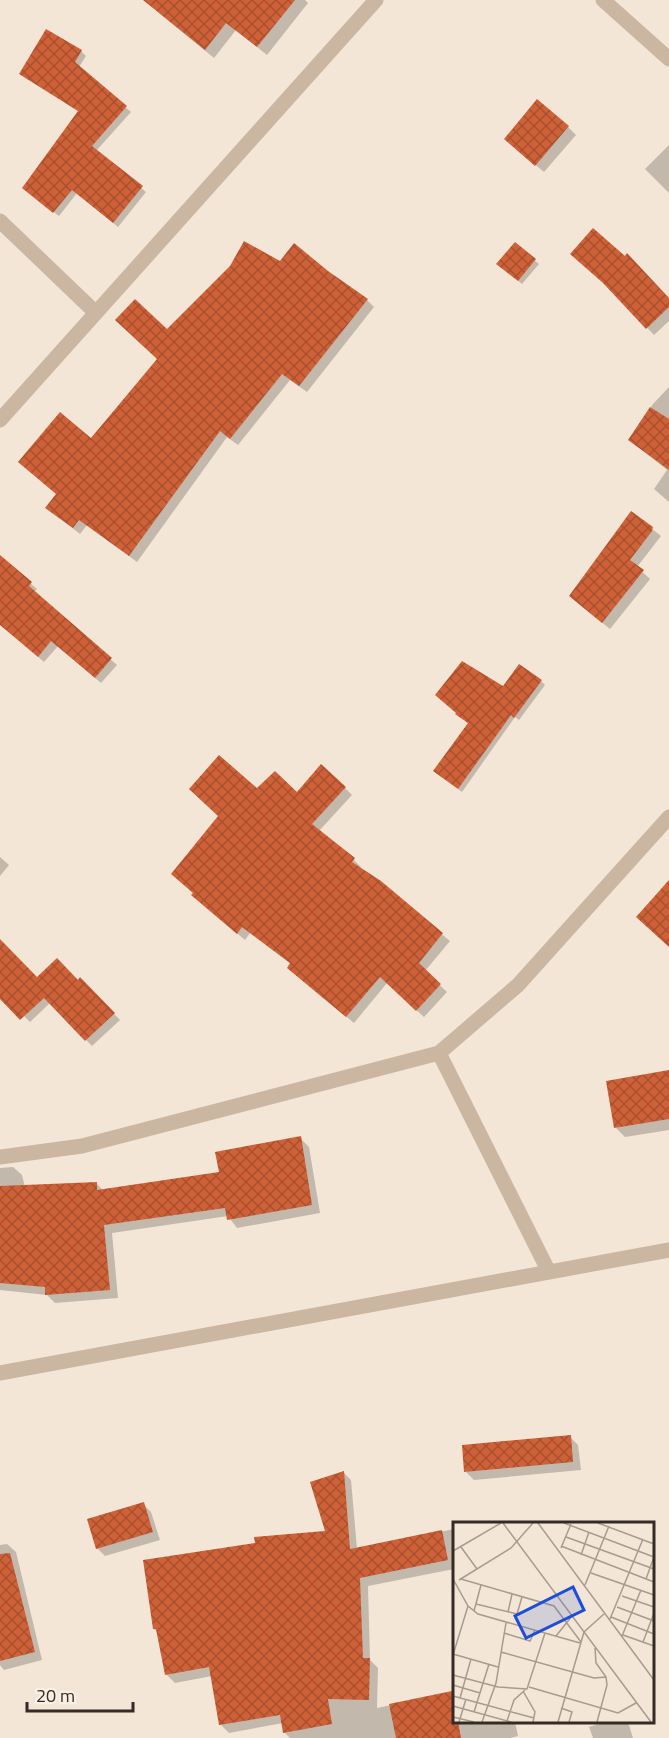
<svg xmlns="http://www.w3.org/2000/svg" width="669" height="1738" viewBox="0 0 669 1738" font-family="'Titillium Web',sans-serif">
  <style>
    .shadow { fill: #0003 }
    .building { fill: url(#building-cross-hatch) }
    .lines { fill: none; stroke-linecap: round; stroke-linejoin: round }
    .street { stroke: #cbb6a2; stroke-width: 15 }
    .inset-road { fill: none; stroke: #a79b8f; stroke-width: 1.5 }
    .view { fill: #1d4ed8; fill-opacity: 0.15; stroke: #1d4ed8; stroke-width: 3 }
    .inset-edge { fill: none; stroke: #352a25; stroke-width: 3 }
  </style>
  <defs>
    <pattern id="building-cross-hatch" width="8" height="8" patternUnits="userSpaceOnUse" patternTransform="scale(1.5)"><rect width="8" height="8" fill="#cf6138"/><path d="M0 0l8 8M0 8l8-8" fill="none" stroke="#a9502f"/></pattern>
  </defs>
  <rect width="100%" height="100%" fill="#f3e6d6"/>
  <path class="shadow" d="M 155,0 L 305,0 L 308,3 L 267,55 L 236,30 L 214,58 L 160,14 L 151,5 Z
    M 81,51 L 86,56 L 79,67 L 131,112 L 96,151 L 146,192 L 118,227 L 77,193 L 59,216 L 29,193 L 80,112 L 21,74 Z
    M 568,127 L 576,135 L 544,172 L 514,147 Z
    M 669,145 L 669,193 L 645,169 Z
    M 515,244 L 539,264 L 522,284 L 502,268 Z
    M 280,263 L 367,300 L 374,307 L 307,392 L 290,380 L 238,445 L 227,437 L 137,562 L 87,525 L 80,534 L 54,514 L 91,440 L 158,359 L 167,331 Z
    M 609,287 L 669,300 L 669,321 L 654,335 Z
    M 669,387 L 669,502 L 654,489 L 667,470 L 630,440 L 653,404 Z
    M 632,513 L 661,536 L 637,567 L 650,579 L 610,629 L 578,603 Z
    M 0,557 L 37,589 L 34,592 L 117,665 L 101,683 L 58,646 L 44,662 L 0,624 Z
    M 541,681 L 545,685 L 519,720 L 515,717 L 462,792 L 435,771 L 469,724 L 457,714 L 504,688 Z
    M 345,788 L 352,795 L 319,831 L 354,860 L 361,867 L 360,869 L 380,883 L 450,941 L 425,971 L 447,992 L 424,1017 L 387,983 L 354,1023 L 296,975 L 291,964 L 250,933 L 245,940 L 200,902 L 257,791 L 297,794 Z
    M 0,857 L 9,865 L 0,876 Z
    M 0,959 L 37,979 L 78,982 L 80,979 L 120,1020 L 92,1046 L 50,1003 L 30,1022 L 0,992 Z
    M 669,1072 L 669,1130 L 625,1137 L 616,1128 Z
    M 300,1138 L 309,1147 L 320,1213 L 237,1228 L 228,1216 L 112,1233 L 118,1298 L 55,1303 L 47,1295 L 0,1290 L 0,1168 L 13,1167 L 22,1175 L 25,1187 L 97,1184 L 104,1191 L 221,1174 Z
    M 570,1437 L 578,1445 L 581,1470 L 474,1480 L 466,1472 Z
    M 343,1472 L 351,1480 L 357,1549 L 454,1529 L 454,1569 L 368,1586 L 370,1660 L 378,1668 L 377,1708 L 454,1692 L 454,1722 L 515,1722 L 518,1736 L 510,1738 L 290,1738 L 284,1732 L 283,1723 L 229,1733 L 221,1725 L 212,1676 L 175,1683 L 166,1674 L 158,1633 L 154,1629 L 327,1532 Z
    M 143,1504 L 151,1512 L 160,1540 L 105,1556 L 97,1548 Z
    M 7,1544 L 16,1552 L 42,1660 L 4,1670 L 0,1665 L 0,1545 Z
    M 606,1722 L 626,1722 L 629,1725 L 633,1738 L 593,1738 L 589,1727 Z"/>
  <path class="building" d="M 143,0 L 295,0 L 257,47 L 226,23 L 205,50 Z
    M 46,29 L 82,50 L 75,62 L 127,106 L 92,146 L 143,186 L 113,223 L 72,190 L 53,213 L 22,188 L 78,111 L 19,74 Z
    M 537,99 L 569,126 L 535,166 L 504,139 Z
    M 593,228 L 625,256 L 627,253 L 669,298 L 669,307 L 646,329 L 603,283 L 570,254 Z
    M 244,241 L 280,261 L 294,243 L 328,271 L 368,299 L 299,386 L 282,374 L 230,439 L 220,431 L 129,556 L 79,520 L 73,528 L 45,508 L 56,494 L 18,462 L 60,412 L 91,438 L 157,359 L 115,320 L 135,299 L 167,329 L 230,266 Z
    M 515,242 L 536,259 L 518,281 L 496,264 Z
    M 650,407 L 669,419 L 669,470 L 628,440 Z
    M 631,511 L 653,527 L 652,531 L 630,560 L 644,570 L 602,623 L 569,596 Z
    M 0,555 L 32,582 L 29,586 L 112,658 L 95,678 L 51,641 L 38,657 L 0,625 Z
    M 462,661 L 503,686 L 519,664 L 542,680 L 514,718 L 511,715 L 458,789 L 433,771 L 468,723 L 455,714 L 456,713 L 435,695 Z
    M 219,755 L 257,788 L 275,771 L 297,792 L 321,764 L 346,787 L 312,824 L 355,858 L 352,862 L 381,881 L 443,933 L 419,963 L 441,984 L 416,1011 L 380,977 L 346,1017 L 287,968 L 290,963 L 242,927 L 237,934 L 191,895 L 193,893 L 171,874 L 218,816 L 189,789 Z
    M 669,880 L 669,947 L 636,917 Z
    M 0,939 L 37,977 L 57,958 L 78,980 L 80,977 L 115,1013 L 85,1041 L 44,998 L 20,1020 L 0,999 Z
    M 669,1070 L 669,1119 L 614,1128 L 606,1081 Z
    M 301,1136 L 312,1205 L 227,1220 L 225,1208 L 104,1225 L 110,1290 L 45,1295 L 45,1287 L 0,1283 L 0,1186 L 97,1182 L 97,1190 L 219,1172 L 215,1152 Z
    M 571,1435 L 573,1462 L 464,1472 L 462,1445 Z
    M 344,1471 L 350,1549 L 442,1530 L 448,1560 L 360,1578 L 363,1658 L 370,1658 L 369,1700 L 328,1699 L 332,1724 L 283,1733 L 280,1715 L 219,1725 L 209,1667 L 165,1675 L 156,1629 L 153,1629 L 143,1560 L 255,1543 L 254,1537 L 325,1531 L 310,1482 Z
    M 144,1502 L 153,1532 L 96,1549 L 87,1519 Z
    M 10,1553 L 35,1652 L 0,1661 L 0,1554 Z
    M 452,1691 L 454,1704 L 454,1722 L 458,1722 L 461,1738 L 396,1738 L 389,1704 Z"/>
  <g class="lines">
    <path class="street" d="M 603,0 L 669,59
      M 0,221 L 96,313
      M 0,420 L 376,0
      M 439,1053 L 549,1272
      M 0,1157 L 82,1146 L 439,1053 L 518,985 L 669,817
      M 0,1373 L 669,1250"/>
  </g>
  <g transform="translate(453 1522)">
    <rect width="201" height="201" fill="#f3e6d6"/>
    <path class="inset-road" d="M 50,1 L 198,200M 85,1 L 201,158M 111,1 L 201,35 L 193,57M 145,1 L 201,22M 113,15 L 201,47M 108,24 L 201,60M 8,25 L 24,47M 108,26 L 118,2M 0,29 L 48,1M 128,33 L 136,10M 138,51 L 201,73M 0,57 L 15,84 L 25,92 L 127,121M 8,57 L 101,84 L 128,120M 6,58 L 58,26 L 80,1M 132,63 L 156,4M 169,74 L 201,85M 23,82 L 64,92 L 69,75M 164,85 L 201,99M 21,89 L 28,63M 55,90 L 59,72M 158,95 L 201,112M 157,97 L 190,17M 51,111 L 77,119 L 82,108M 170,113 L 201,124M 103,114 L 119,94M 169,114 L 188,68M 190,120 L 201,91M 142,126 L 143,141 L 153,155 L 154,163 L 144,200M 48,130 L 141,156 L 153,155M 0,132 L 45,145M 0,133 L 15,84M 0,153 L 45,165 L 74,167 L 92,111M 0,163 L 27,171M 76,165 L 165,191 L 183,181M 70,169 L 82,190 L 80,200M 0,174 L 81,196M 7,176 L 18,137M 0,184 L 58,200M 108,186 L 119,190 L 116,200M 21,190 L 36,142M 0,195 L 21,200M 54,199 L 61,178 L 72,168M 6,200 L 13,177M 29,200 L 43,161 L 53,101M 105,200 L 131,110 L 151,92"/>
    <path class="view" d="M 120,65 L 131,88 L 73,116 L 62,94 Z"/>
    <rect width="201" height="201" class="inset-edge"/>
  </g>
  <path d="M27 1702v9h106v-9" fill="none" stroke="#352a25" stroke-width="3"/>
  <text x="36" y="1702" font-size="18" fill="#352a25" stroke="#faf0e3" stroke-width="4.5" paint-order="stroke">20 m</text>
</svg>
